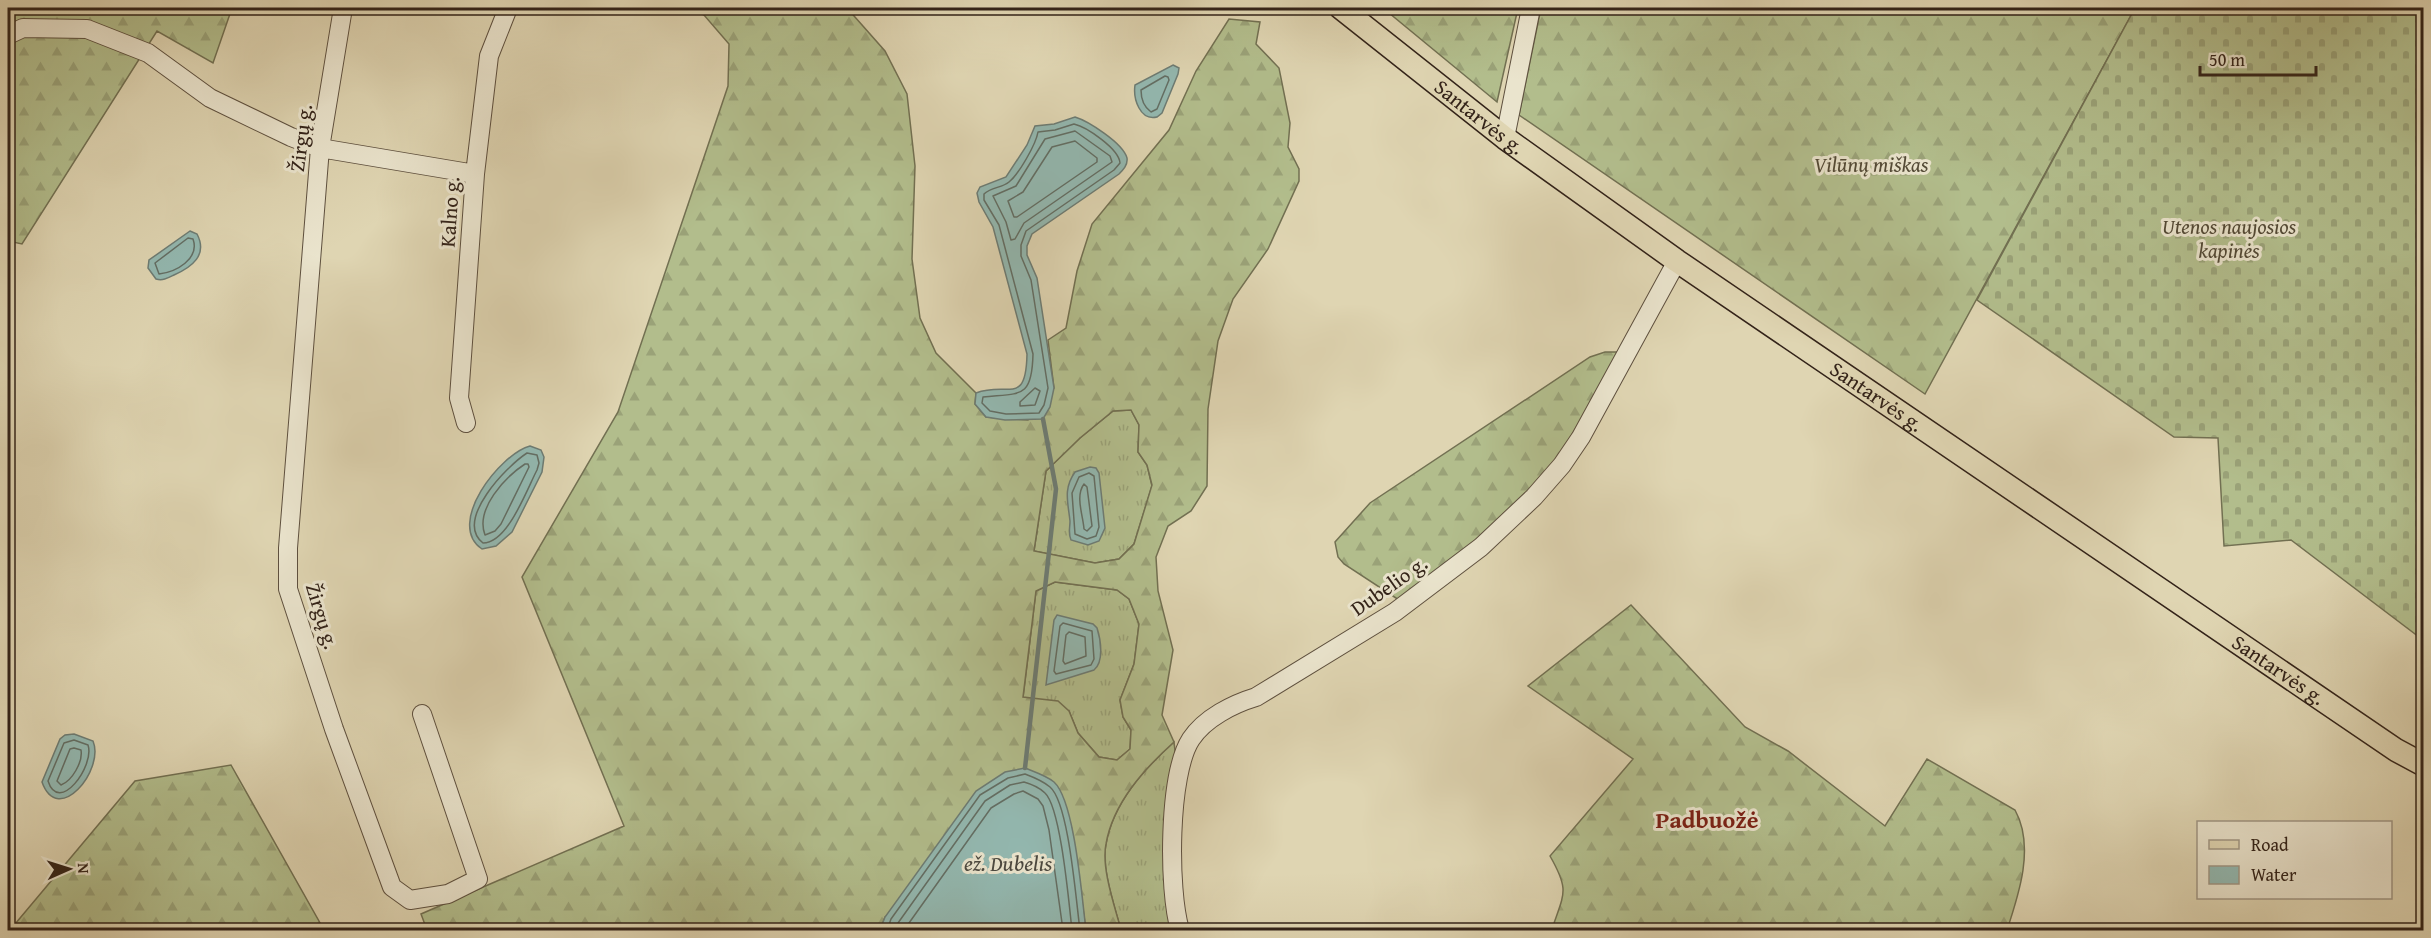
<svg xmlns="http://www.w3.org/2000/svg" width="2431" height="938" viewBox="0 0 2431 938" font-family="'Gentium Book Plus',serif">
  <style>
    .grass { fill: url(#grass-tufts); stroke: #727052; stroke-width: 1.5 }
    .forest { fill: url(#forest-firs); stroke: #727052; stroke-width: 1.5; fill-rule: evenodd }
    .cemetery { fill: url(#cemetery-stones); stroke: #727052; stroke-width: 1.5 }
    .water { fill: #93b8b0; stroke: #6d7c74; stroke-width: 1.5 }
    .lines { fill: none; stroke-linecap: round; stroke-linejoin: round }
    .shore { stroke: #636e64; stroke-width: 1.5 }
    .stream { stroke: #6d7c74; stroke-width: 4.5 }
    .minor-casing { stroke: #5e503f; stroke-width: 20 }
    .major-casing { stroke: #332319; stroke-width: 25 }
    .minor { stroke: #eae4cd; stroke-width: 18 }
    .major { stroke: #dfd5b2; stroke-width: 22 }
    .labels { text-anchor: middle; stroke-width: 6; stroke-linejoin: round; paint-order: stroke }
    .street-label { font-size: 21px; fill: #332319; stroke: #eae4cd }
    .park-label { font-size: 21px; font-style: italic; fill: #534a36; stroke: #eae4cd }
    .water-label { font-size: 22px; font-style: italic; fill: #4b483f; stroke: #eae4cd }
    .quarter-label { font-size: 24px; font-weight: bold; fill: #7a1f14; stroke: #eae4cd }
  </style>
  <defs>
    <pattern id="grass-tufts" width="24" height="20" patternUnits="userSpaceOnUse" patternTransform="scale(1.5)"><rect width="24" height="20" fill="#b2bd8c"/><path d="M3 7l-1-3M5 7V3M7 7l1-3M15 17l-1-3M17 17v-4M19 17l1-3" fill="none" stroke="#9aa278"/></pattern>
    <pattern id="forest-firs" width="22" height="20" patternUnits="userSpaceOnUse" patternTransform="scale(1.5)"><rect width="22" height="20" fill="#b2bd8c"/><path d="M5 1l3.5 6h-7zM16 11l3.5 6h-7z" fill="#9aa278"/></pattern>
    <pattern id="cemetery-stones" width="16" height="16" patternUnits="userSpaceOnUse" patternTransform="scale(1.5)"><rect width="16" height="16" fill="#b2bd8c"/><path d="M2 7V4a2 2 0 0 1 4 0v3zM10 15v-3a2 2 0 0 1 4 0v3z" fill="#9aa278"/></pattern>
  </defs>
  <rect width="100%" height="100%" fill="#dfd5b2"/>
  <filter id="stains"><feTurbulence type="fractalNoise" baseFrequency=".00333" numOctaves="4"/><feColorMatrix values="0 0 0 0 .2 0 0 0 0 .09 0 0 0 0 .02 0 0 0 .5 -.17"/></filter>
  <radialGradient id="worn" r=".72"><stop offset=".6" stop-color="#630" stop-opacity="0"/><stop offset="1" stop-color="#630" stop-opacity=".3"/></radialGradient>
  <path class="grass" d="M 1131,410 L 1139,425 L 1138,452 L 1147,465 L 1152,486 L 1134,544 L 1119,559 L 1095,563 L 1034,551 L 1046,471 L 1080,438 L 1113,411 Z
    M 1055,582 L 1117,590 L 1129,599 L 1139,624 L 1134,664 L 1120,700 L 1123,717 L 1131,730 L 1130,749 L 1117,760 L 1099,757 L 1078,733 L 1069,711 L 1023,698 L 1036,591 Z
    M 1174,742 L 1177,768 L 1175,930 L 1121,930 C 1115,907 1101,868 1106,844 C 1113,803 1144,769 1174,742 Z"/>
  <path class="forest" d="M 8,8 L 232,8 L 213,63 L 157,31 L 22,244 L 8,241 Z
    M 691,8 L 847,8 L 885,51 L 907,94 L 915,166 L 912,259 L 920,318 L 936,353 L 976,393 L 975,404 L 986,417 L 1028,420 L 1054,388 L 1048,340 L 1066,328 L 1077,271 L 1092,224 L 1169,130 L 1196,71 L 1229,19 L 1260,22 L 1256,44 L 1279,68 L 1290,123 L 1288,147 L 1299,169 L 1299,181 L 1268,249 L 1233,299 L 1218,341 L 1208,409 L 1207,486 L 1191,511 L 1168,526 L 1156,557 L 1158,591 L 1173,650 L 1162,715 L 1174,742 C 1144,769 1113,803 1106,844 C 1101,868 1115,907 1121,930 L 1086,930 L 1071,825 L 885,917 L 880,930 L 427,930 L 421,914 L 624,826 L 522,577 L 618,412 L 728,86 L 729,44 L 704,15 ZM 1131,410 L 1139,425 L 1138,452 L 1147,465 L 1152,485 L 1134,544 L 1119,559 L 1095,563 L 1034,551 L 1046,471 L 1080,438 L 1113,411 ZM 1055,582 L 1117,590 L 1129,599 L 1139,624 L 1134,664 L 1120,700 L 1123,717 L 1131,730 L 1130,749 L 1117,760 L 1099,757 L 1078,733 L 1069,711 L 1058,701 L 1023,697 L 1036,591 Z
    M 1383,8 L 1518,8 L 1497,102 Z
    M 1541,8 L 2135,8 L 1925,394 L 1519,115 Z
    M 1605,352 L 1621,352 L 1554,465 L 1485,533 L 1399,600 L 1344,564 L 1338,557 L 1335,542 L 1370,503 L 1590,357 Z
    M 1631,605 L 1745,727 L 1788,751 L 1885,826 L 1927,759 L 2015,810 C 2035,846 2019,894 2007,930 L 1552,929 C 1564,893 1570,891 1550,856 L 1633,759 L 1528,686 Z
    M 231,765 L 324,930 L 10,930 L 135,781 Z"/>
  <path class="cemetery" d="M 2135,8 L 2423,8 L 2423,640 L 2291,540 L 2224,546 L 2218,438 L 2174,437 L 1977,300 Z"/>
  <path class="water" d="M 1173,65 L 1179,68 L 1178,74 L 1162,113 L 1157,117 C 1140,121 1133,99 1135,85 Z
    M 1075,117 C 1088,121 1123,143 1127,158 C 1128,165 1123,170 1119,174 L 1032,234 L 1027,246 L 1027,255 L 1037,278 L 1054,388 L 1050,407 L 1043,419 L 1005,420 L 986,417 L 975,404 L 976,393 C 1008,381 1026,407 1027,354 L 993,227 L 979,202 L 977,193 L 980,187 L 1006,177 L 1027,145 L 1035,126 L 1054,124 Z
    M 190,231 L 197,234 C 208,255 192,267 174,275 C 168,278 163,281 156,279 L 148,268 L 149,260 Z
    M 530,446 L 541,450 L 544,457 L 542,472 L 512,532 L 496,546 L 482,549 C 445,524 500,454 530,446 Z
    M 1090,467 L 1096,468 L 1099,473 L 1105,528 L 1099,541 L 1088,545 L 1071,540 C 1068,533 1070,528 1070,521 C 1068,502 1063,489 1075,472 Z
    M 1057,615 L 1093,624 L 1097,628 C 1101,640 1104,662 1094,670 L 1046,685 L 1054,620 Z
    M 74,734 L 93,741 C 105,770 58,827 42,782 L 60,739 L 65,735 Z
    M 1025,768 C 1035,772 1047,776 1054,782 C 1075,801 1082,900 1086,930 L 880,930 L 885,917 L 976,791 L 1005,772 Z"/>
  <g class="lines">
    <path class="shore" d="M 1165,76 L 1168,77 L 1169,80 L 1157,109 L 1151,112 C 1144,107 1141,98 1141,90 Z
      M 1074,124 C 1087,127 1119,149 1120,163 L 1114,170 L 1026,231 L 1021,245 L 1021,256 L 1031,280 L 1048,388 L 1044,405 L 1039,413 L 1006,414 L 990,411 L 982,403 L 983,397 C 1021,393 1032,399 1033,354 L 999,225 L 984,200 L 984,194 C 991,187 1002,188 1009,182 C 1019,174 1036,144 1038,132 L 1055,130 Z
      M 1075,131 L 1110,156 L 1112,162 L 1024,223 L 1015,239 L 1011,240 L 1006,222 L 993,196 L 1016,186 L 1045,139 Z
      M 1075,141 L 1097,158 L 1097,162 L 1017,217 L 1014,217 L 1008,201 L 1023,192 L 1052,147 Z
      M 188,238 L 193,239 C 200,259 176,272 159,274 L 155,263 Z
      M 1035,388 L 1040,391 L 1035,405 L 1020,406 L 1020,402 Z
      M 527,453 L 537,455 L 539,463 L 537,470 C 527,489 508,543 483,543 C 454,520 507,466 527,453 Z
      M 525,464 L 528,464 L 529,467 L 501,524 L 495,531 L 485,535 C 475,509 505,477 525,464 Z
      M 1089,473 L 1094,476 L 1099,527 L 1096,536 L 1087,539 L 1075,534 L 1072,493 L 1079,477 Z
      M 1084,484 L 1087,487 L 1092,526 L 1087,531 L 1084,529 C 1083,515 1075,496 1084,484 Z
      M 1063,623 L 1092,631 L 1094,659 L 1091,665 L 1056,674 L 1054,671 L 1060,626 Z
      M 1069,632 L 1085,637 L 1086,656 L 1065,664 L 1063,661 L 1066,635 Z
      M 74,740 L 88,745 C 95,766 59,815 48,781 L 64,743 Z
      M 74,748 L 81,750 C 83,762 72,781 61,785 L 57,781 L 70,749 Z
      M 887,930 L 891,919 L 980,795 L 1008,778 L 1025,774 C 1033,777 1043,781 1050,787 C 1069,803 1076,902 1080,930
      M 895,930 L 898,923 L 985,801 L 1010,785 L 1024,782 C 1031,784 1040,788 1045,793 C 1061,808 1069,905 1072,930
      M 904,930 L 991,808 L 1014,794 L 1023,791 L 1038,799 L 1043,806 L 1049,830 L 1063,930"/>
    <path class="stream" d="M 1025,768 L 1056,489 L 1043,419"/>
    <defs>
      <path id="minor" d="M 343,8 L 320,148 L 288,548 L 288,589 L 334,729 L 392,887 L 410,900 L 448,894 L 478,879 L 422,714
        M 8,35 L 23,28 L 87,29 L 148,53 L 210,98 L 291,137 L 320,148 L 475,174
        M 1505,138 L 1531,8
        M 466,423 L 459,398 L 475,174 L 489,56 L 508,8
        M 1180,930 C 1168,890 1168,774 1191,739 C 1205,718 1233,704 1256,697 L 1395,612 L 1481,547 L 1534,497 L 1562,465 L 1581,437 L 1677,261"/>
      <g id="major">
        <path id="s1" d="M 1341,8 L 1505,138 L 1677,261 L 2396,750 L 2424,765"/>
      </g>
    </defs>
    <use href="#minor" class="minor-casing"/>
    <use href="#major" class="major-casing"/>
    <use href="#minor" class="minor"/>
    <use href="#major" class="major"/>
  </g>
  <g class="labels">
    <g class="street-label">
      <text dy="7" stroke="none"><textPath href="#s1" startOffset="176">Santarvės g.</textPath></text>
      <text transform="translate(301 138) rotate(-83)" y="7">Žirgų g.</text>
      <text transform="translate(450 212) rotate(-86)" y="7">Kalno g.</text>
      <text dy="7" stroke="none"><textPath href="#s1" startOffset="662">Santarvės g.</textPath></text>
      <text transform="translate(1389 586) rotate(-35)" y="7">Dubelio g.</text>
      <text transform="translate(322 616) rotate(73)" y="7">Žirgų g.</text>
      <text dy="7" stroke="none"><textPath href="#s1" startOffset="1148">Santarvės g.</textPath></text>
    </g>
    <g class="park-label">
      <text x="1871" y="172">Vilūnų miškas</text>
      <text x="2229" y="234">Utenos naujosios<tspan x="2229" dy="24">kapinės</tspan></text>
    </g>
    <g class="water-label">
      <text x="1008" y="871">ež. Dubelis</text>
    </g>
    <g class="quarter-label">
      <text x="1707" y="828">Padbuožė</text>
    </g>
  </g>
  <rect width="2431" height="938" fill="none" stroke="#dfd5b2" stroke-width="30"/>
  <rect x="9" y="9" width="2413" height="920" fill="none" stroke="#332319" stroke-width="3"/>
  <rect x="15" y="15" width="2401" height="908" fill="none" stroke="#332319" stroke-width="1.5"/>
  <rect x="2197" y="821" width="195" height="78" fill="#eae4cd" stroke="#a19785" stroke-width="1.5"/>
  <rect x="2209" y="840" width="30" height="9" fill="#dfd5b2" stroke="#a19785" stroke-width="1.5"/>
  <text x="2251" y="851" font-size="18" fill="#332319">Road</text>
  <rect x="2209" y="866" width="30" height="18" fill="#93b8b0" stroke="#a19785" stroke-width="1.5"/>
  <text x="2251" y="881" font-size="18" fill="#332319">Water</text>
  <g transform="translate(69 869) rotate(87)" stroke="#eae4cd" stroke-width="4.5" paint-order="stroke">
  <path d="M0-4.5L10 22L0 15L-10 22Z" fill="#332319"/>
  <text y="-9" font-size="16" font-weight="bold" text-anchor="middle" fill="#332319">N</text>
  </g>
  <path d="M2200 66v9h116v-9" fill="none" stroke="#332319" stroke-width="3"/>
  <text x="2209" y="66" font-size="18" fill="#332319" stroke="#eae4cd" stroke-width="4.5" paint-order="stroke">50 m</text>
  <rect width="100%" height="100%" filter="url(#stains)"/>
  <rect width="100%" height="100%" fill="url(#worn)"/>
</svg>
